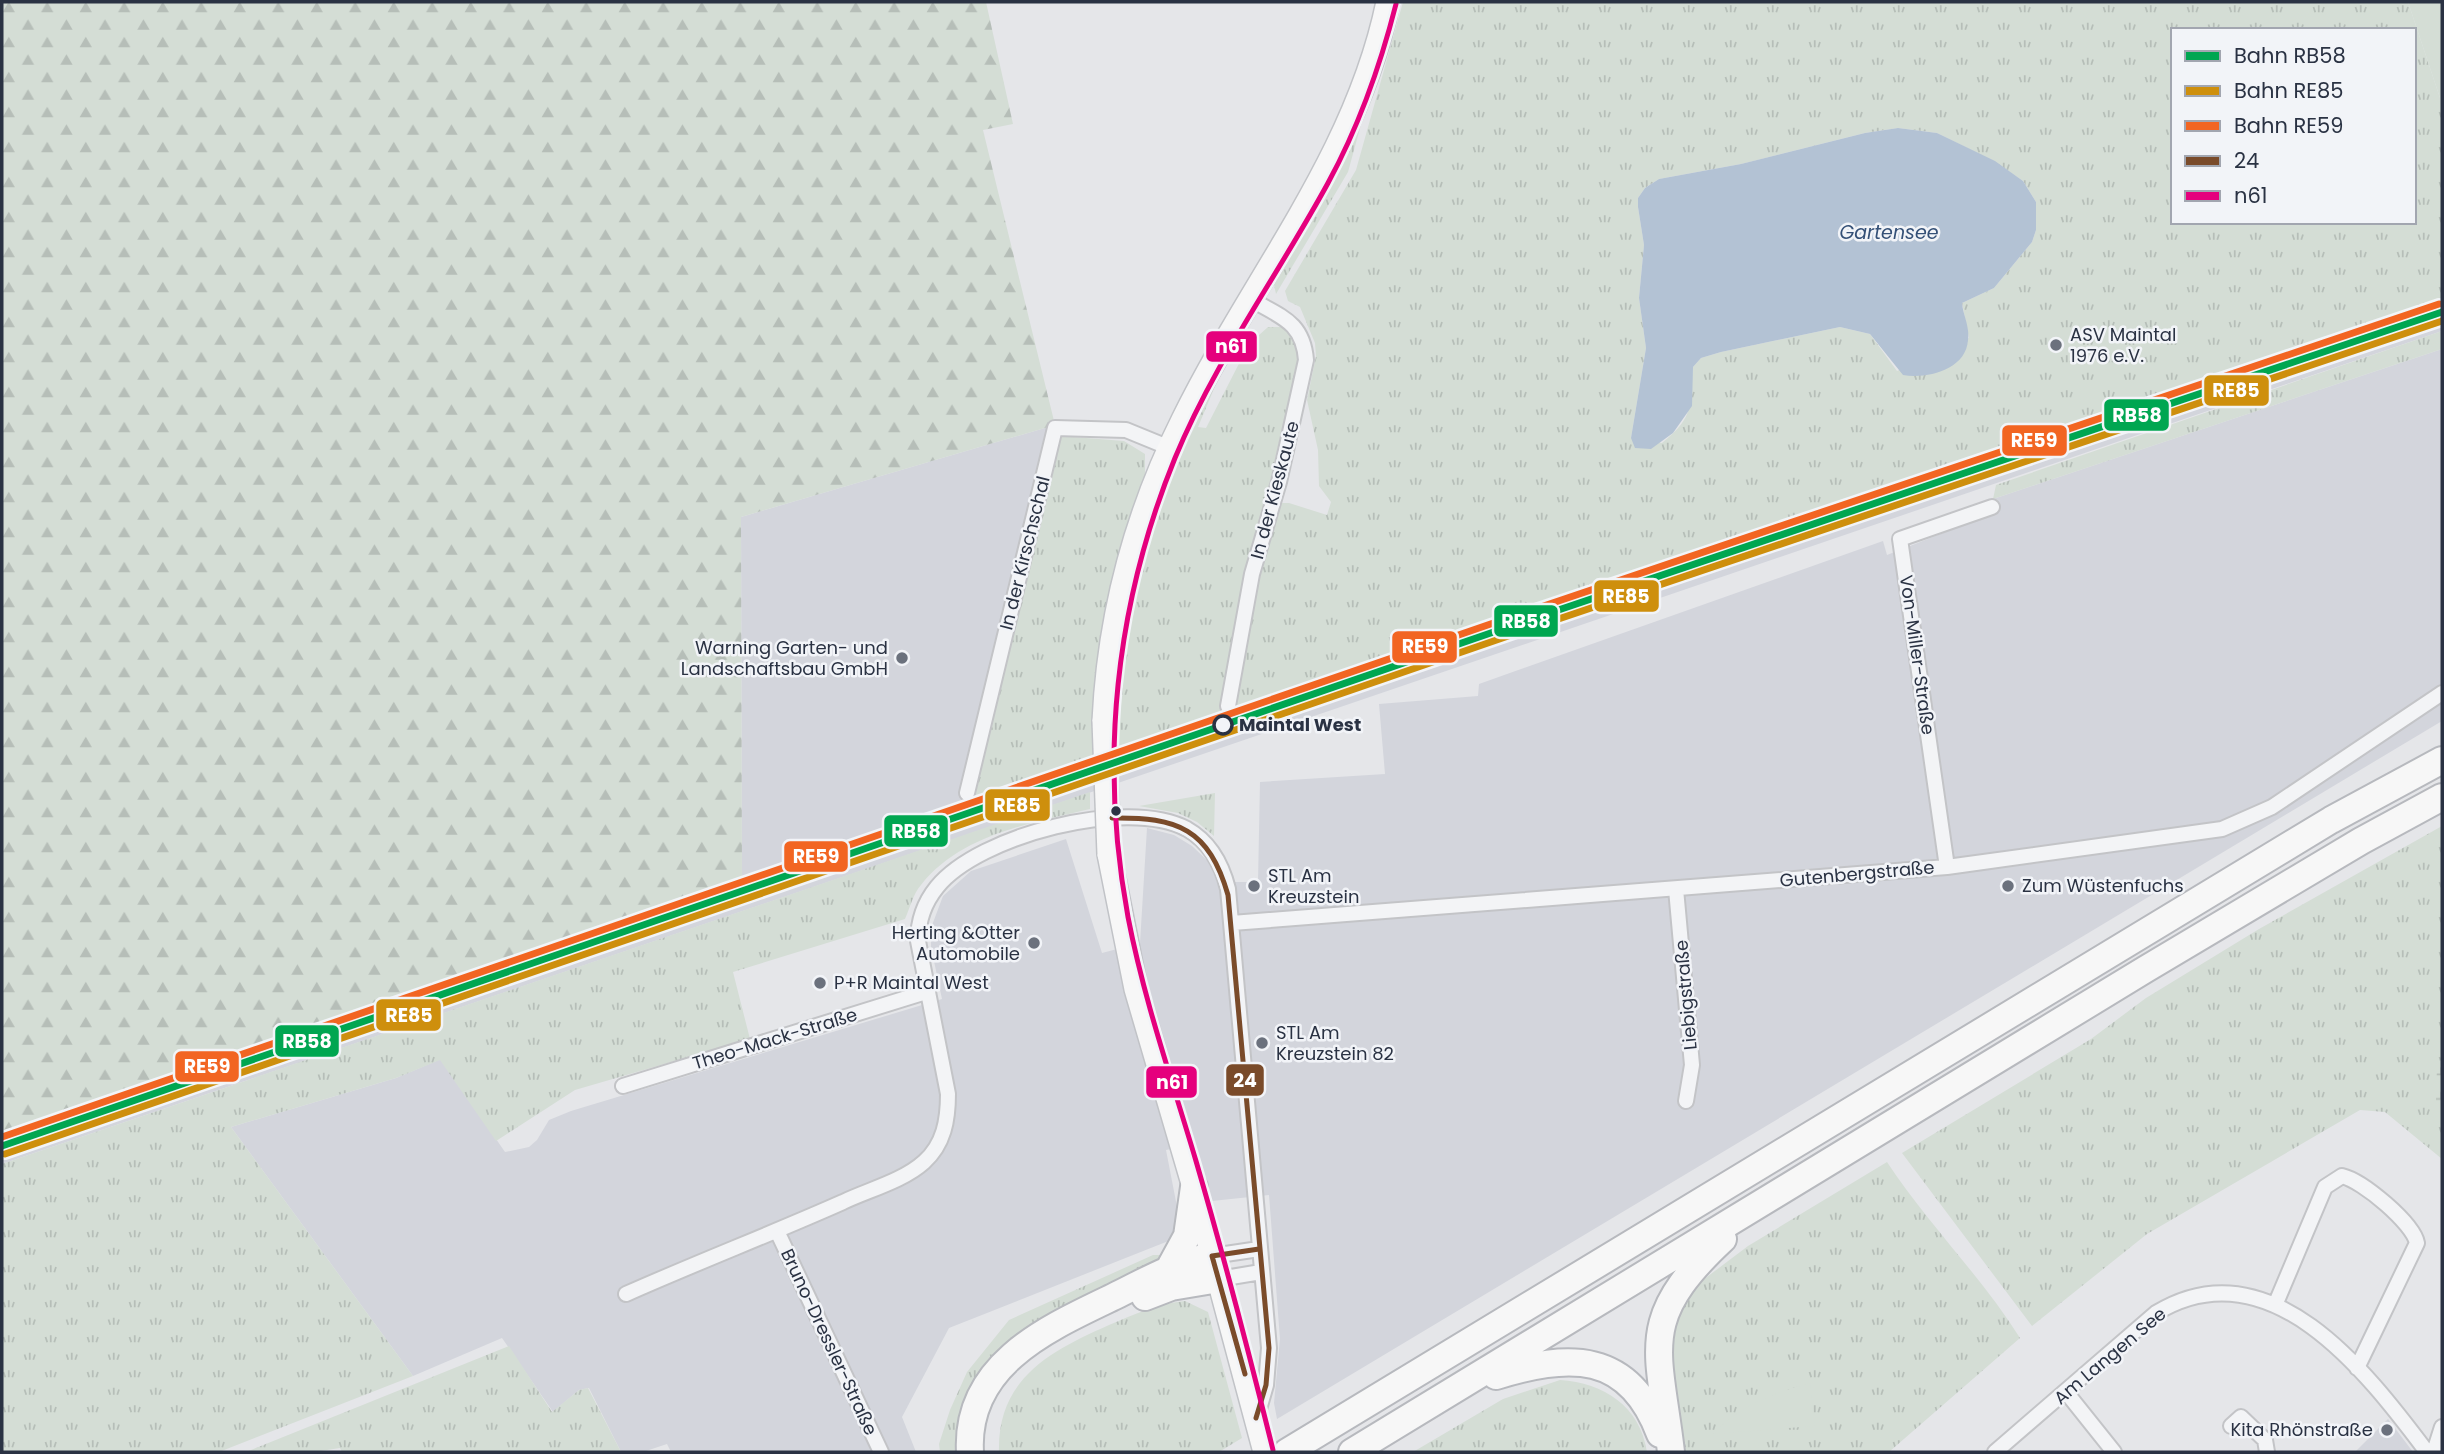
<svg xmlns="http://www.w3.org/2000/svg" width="2444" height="1454" viewBox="0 0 2444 1454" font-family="Poppins,sans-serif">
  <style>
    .built { fill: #d3d5dc }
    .grass { fill: url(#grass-tufts); fill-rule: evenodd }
    .forest { fill: url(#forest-firs) }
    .wetland { fill: url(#wetland-marsh) }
    .garden { fill: #d4ddd5 }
    .water { fill: #b3c2d4 }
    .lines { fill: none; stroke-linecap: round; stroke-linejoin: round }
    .minor-casing { stroke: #c3c4c7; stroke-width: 18 }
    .primary-casing { stroke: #c1c3c7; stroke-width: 26 }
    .motorway-casing { stroke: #b7b9be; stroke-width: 30 }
    .minor { stroke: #f3f4f6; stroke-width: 14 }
    .primary { stroke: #f7f7f7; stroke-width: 23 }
    .motorway { stroke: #f7f7f7; stroke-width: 26 }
    .primary-bridge-casing { stroke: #c1c3c7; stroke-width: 26; stroke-linecap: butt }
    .primary-bridge { stroke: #f7f7f7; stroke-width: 23 }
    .bus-1-casing { stroke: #f2f4f8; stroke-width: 10 }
    .bus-2-casing { stroke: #f2f4f8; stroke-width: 10 }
    .bus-1 { stroke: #7a4b2a; stroke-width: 5 }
    .bus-2 { stroke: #e5007d; stroke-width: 5 }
    .rail-1-casing { stroke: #f2f4f8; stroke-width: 12 }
    .rail-2-casing { stroke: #f2f4f8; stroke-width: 12 }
    .rail-3-casing { stroke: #f2f4f8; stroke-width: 12 }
    .rail-1 { stroke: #00a651; stroke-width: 7 }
    .rail-2 { stroke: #ce8f0d; stroke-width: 7 }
    .rail-3 { stroke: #f26522; stroke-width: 7 }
    .poi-dot { fill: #6b717d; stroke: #f2f4f8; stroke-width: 2.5 }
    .stop-dot { fill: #f2f4f8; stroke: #2a3243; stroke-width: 3.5 }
    .bus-dot { fill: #2a3243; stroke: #f2f4f8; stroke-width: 2.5 }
    .labels { text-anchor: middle; stroke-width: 5; stroke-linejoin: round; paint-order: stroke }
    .poi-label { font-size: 18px; fill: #2a3243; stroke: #f2f4f8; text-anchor: start }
    .street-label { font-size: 18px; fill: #2a3243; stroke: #f2f4f8 }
    .stop-label { font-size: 18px; font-weight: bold; fill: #2a3243; stroke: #f2f4f8; text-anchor: start }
    .water-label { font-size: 19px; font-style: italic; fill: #345077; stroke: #f2f4f8 }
    .line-badge { stroke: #f2f4f8; stroke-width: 2.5 }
    .badge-label { font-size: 19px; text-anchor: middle; font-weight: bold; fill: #fff }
  </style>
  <defs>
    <pattern id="grass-tufts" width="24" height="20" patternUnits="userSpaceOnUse" patternTransform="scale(1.75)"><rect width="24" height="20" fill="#d4ddd5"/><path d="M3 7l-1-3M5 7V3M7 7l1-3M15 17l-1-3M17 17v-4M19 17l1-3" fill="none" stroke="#b6beb8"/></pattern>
    <pattern id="forest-firs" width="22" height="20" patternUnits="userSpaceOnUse" patternTransform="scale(1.75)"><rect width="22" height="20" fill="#d4ddd5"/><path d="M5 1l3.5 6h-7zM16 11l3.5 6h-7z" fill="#b6beb8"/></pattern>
    <pattern id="wetland-marsh" width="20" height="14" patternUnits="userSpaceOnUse" patternTransform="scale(1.75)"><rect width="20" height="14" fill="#d4ddd5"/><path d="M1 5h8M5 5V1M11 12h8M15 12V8" fill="none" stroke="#b6beb8"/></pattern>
  </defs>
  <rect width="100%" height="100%" fill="#e5e6e9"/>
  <path class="built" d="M 2442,298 L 2442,331 L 2,1164 L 2,1133 L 742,879 L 741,517 L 1055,425 L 1061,436 L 973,802 Z
    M 2442,349 L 2442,721 L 1277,1419 L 1274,1403 L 1280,1339 L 1269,1195 L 1212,1201 L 1195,1144 L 1166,1150 L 1178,1212 L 1177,1232 L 1171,1240 L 949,1328 L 902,1417 L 916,1452 L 671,1452 L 667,1444 L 643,1452 L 621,1452 L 589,1388 L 579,1390 L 553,1412 L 502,1338 L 413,1376 L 231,1127 L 396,1078 L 441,1059 L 505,1152 L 529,1147 L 537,1140 L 549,1120 L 571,1111 L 942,999 L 931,947 L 931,928 L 943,896 L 971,871 L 1066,839 L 1102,953 L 1140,943 L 1147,828 L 1174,835 L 1192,846 L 1209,862 L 1217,882 L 1258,882 L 1260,782 L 1385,774 L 1379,704 L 1478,696 L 1479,684 L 1883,541 L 1887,555 L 1994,513 L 1993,499 Z
    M 2388,1419 L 2413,1452 L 2355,1452 Z"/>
  <path class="grass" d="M 1403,2 L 2408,2 L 2442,104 L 2442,298 L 972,802 L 1061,436 L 1124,441 L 1145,454 L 1145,479 L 1190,426 L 1238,339 L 1241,339 L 1221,372 L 1198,427 L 1206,428 L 1249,344 L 1268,327 L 1282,327 L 1294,338 L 1299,356 L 1265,503 L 1289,503 L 1327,515 L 1331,502 L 1319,486 L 1318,450 L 1307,400 L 1316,356 L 1315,343 L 1300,307 L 1288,301 L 1285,291 L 1356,170 ZM 2173,30 L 2414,30 L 2414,222 L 2173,222 ZM 1898,128 L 1937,133 L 1995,162 L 2023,181 L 2036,202 L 2036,230 L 2032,242 L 1994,288 L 1962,303 L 1969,338 L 1897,371 L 1870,334 L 1840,327 L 1721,352 L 1701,358 L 1693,367 C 1688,406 1697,415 1662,443 L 1631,438 L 1646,348 L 1639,298 L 1644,245 L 1638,207 L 1638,198 L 1645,188 L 1659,179 L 1741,164 L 1865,133 Z
    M 1365,110 L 1348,172 L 1276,294 L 1273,280 L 1339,171 Z
    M 2442,331 L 2442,349 L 1993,499 L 1996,485 Z
    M 1090,792 L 1090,809 C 1032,823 961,834 921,885 C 913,894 910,908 905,919 L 733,972 L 750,1039 L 575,1090 L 496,1141 L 440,1060 L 396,1078 L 231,1127 L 413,1376 L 219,1452 L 2,1452 L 2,1164 Z
    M 1215,793 L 1214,836 L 1197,822 L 1178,813 L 1139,806 Z
    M 2442,826 L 2442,1159 L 2385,1112 L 2360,1110 L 2147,1234 L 2032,1326 L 1902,1153 L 2091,1039 L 2146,998 L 2259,929 Z
    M 1887,1162 C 1927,1223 1981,1276 2020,1338 L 1889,1452 L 1682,1452 L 1672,1398 L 1670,1326 L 1691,1289 L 1748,1246 Z
    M 1153,1255 L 1161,1255 L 1167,1263 L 1038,1326 L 960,1452 L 940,1452 L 939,1444 L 950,1410 L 967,1372 L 1009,1320 Z
    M 1185,1301 L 1208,1312 L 1242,1438 L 1219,1452 L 999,1452 C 997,1379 1050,1351 1109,1325 C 1133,1315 1159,1303 1185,1301 Z
    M 509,1346 L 552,1412 L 579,1390 L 588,1388 L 621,1452 L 342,1452 L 340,1448 L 314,1452 L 246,1452 Z
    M 1560,1380 C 1604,1383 1640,1406 1647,1452 L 1413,1452 L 1503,1399 Z"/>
  <path class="forest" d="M 2,2 L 986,2 L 1013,124 L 983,130 L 1055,425 L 741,517 L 742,879 L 2,1133 Z"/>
  <path class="wetland" d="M 2442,1058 L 2442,1105 L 2436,1101 L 2437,1066 Z"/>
  <path class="garden" d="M 2408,2 L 2442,2 L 2442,104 Z
    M 1810,1383 L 1815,1426 L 1712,1434 C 1747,1403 1765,1396 1810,1383 Z"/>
  <path class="water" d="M 1898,128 L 1937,133 L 1995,161 L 2023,181 L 2036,202 L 2036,230 L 2032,242 L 1994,288 L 1962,303 C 1963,315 1970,327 1968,340 C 1966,370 1927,379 1903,375 L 1870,334 L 1840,327 L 1721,352 L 1701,358 L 1693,367 L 1692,406 L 1673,433 L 1651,449 L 1635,448 L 1631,438 L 1646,348 L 1639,298 L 1644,245 L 1638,207 L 1638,198 L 1645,188 L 1659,179 L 1741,164 L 1865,133 Z"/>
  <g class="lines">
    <defs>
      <path id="minor" d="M 1228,706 L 1252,574 L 1279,482 L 1306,360 C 1303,322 1281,317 1252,300
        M 967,793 L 1055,428 L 1126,430 L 1170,448
        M 1947,867 L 1900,539 L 1992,507
        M 1676,889 L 1692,1065 L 1686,1101
        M 1232,923 L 1947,867 L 2222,829 L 2272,807 L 2442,693
        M 623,1086 L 926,992
        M 777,1231 L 881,1452
        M 1212,1256 L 1259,1249
        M 1219,1279 L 1261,1272
        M 626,1294 C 698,1262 771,1234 843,1202 C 868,1190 903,1181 924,1162 C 944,1144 948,1120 948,1094 L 918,941 C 918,921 924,903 937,887 C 979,835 1127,797 1187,829 C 1210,842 1222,865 1228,889 L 1269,1348 L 1266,1385 L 1257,1416
        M 2276,1303 L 2325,1187 L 2342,1176 C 2363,1181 2413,1223 2417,1243 L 2357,1368
        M 2066,1392 L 2114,1452
        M 2231,1426 L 2241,1417 L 2265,1440 L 2267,1452
        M 1995,1452 L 2156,1313 C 2269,1244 2366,1371 2427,1452
        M 2434,1452 L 2442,1427"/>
      <path id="primary" d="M 1104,721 C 1109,616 1136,514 1183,420 C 1252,279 1356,158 1388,2
        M 1109,854 L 1136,989 L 1194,1187 L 1265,1452"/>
      <path id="motorway" d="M 1169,1269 L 1187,1236 L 1194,1187
        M 1145,1297 L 1171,1287 L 1219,1279
        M 1496,1376 C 1569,1353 1629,1351 1660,1434
        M 970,1452 C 965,1365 1046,1329 1113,1297 C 1145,1281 1177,1263 1212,1256
        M 1287,1452 L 2331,820 L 2442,760
        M 1352,1452 L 2146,969 L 2361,841 L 2442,797
        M 1671,1452 C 1659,1348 1636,1320 1723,1239"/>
    </defs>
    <use href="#minor" class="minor-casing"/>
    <use href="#primary" class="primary-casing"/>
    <use href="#motorway" class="motorway-casing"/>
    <use href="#minor" class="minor"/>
    <use href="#primary" class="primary"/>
    <use href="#motorway" class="motorway"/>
    <defs>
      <path id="primary-bridge" d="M 1104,721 L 1109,854"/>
    </defs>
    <use href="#primary-bridge" class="primary-bridge-casing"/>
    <use href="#primary-bridge" class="primary-bridge"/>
    <defs>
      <path id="bus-1" d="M 1112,818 C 1178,817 1209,829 1228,895 L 1269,1348 L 1266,1385 L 1256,1418
        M 1245,1374 L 1212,1256 L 1259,1249"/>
      <path id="bus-2" d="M 1273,1450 C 1249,1353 1224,1257 1196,1161 C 1172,1080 1144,1000 1128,917 C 1099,761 1115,605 1175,458 C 1215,361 1278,275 1328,183 C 1359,126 1380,67 1396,4"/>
    </defs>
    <use href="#bus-1" class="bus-1-casing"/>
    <use href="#bus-2" class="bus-2-casing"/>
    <use href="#bus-1" class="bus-1"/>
    <use href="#bus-2" class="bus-2"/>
    <defs>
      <path id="rail-1" d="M 2,1146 L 1511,626 L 2442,312"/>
      <path id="rail-2" d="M 5,1154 L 1514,634 L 2442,321"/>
      <path id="rail-3" d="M 2,1137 L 1508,618 L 2439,304"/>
    </defs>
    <use href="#rail-1" class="rail-1-casing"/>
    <use href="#rail-2" class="rail-2-casing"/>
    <use href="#rail-3" class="rail-3-casing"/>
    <use href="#rail-1" class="rail-1"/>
    <use href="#rail-2" class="rail-2"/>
    <use href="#rail-3" class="rail-3"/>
  </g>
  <g class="poi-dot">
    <circle cx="2056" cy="345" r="7"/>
    <circle cx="902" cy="658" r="7"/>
    <circle cx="1254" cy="886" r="7"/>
    <circle cx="2008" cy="886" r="7"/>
    <circle cx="1034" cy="943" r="7"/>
    <circle cx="820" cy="983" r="7"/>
    <circle cx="1262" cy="1043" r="7"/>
    <circle cx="2387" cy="1430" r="7"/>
  </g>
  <circle class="stop-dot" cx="1223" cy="725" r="9"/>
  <circle class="bus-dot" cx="1116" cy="811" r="6"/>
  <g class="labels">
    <g class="poi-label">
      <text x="2070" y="341">ASV Maintal<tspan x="2070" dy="21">1976 e.V.</tspan></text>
      <text x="888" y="654" text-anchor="end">Warning Garten- und<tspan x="888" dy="21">Landschaftsbau GmbH</tspan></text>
      <text x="1268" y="882">STL Am<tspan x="1268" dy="21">Kreuzstein</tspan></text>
      <text x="2022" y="892">Zum Wüstenfuchs</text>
      <text x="1020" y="939" text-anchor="end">Herting &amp;Otter<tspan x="1020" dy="21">Automobile</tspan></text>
      <text x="834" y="989">P+R Maintal West</text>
      <text x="1276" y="1039">STL Am<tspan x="1276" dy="21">Kreuzstein 82</tspan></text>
      <text x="2373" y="1436" text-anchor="end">Kita Rhönstraße</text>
    </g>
    <g class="street-label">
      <text transform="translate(1275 490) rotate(-75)" y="6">In der Kieskaute</text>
      <text transform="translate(1025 553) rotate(-76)" y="6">In der Kirschschal</text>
      <text transform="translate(1917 655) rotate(82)" y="6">Von-Miller-Straße</text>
      <text transform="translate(1857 874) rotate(-5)" y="6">Gutenbergstraße</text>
      <text transform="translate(1686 995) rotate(-95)" y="6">Liebigstraße</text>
      <text transform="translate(775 1039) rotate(-17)" y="6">Theo-Mack-Straße</text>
      <text transform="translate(829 1342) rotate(65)" y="6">Bruno-Dressler-Straße</text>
      <text transform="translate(2110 1356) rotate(-40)" y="6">Am Langen See</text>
    </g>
    <g class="stop-label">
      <text x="1239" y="731">Maintal West</text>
    </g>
    <g class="water-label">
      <text x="1889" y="239">Gartensee</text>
    </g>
  </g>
  <g class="line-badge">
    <rect x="1205" y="330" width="53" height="33" rx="7" fill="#e5007d"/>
    <rect x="2203" y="374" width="67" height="33" rx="7" fill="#ce8f0d"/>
    <rect x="2103" y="398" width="67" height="34" rx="7" fill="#00a651"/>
    <rect x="2001" y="424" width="67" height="33" rx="7" fill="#f26522"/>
    <rect x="1593" y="579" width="67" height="34" rx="7" fill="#ce8f0d"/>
    <rect x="1493" y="604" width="66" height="34" rx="7" fill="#00a651"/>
    <rect x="1391" y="630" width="67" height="34" rx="7" fill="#f26522"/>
    <rect x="984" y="788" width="67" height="34" rx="7" fill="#ce8f0d"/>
    <rect x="883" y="814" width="66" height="34" rx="7" fill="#00a651"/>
    <rect x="783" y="840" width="66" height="33" rx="7" fill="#f26522"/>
    <rect x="375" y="998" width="67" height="34" rx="7" fill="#ce8f0d"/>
    <rect x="274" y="1024" width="66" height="34" rx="7" fill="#00a651"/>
    <rect x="174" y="1050" width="66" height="33" rx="7" fill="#f26522"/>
    <rect x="1225" y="1063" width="40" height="34" rx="7" fill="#7a4b2a"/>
    <rect x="1145" y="1065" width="53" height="34" rx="7" fill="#e5007d"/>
  </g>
  <g class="badge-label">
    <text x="1231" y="353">n61</text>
    <text x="2236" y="397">RE85</text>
    <text x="2137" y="422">RB58</text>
    <text x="2034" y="447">RE59</text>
    <text x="1626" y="603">RE85</text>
    <text x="1526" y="628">RB58</text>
    <text x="1425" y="653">RE59</text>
    <text x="1017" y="812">RE85</text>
    <text x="916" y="838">RB58</text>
    <text x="816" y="863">RE59</text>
    <text x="409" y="1022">RE85</text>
    <text x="307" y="1048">RB58</text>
    <text x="207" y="1073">RE59</text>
    <text x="1245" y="1087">24</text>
    <text x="1172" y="1089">n61</text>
  </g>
  <rect width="2444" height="1454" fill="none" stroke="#2a3243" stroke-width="7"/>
  <rect x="2171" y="28" width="245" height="196" fill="#f2f4f8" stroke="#a2a6b0" stroke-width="2"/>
  <rect x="2185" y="51" width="35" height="10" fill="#00a651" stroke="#a2a6b0" stroke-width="2"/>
  <text x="2234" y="63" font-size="21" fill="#2a3243">Bahn RB58</text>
  <rect x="2185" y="86" width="35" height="10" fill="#ce8f0d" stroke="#a2a6b0" stroke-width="2"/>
  <text x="2234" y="98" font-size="21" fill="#2a3243">Bahn RE85</text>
  <rect x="2185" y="121" width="35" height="10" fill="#f26522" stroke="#a2a6b0" stroke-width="2"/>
  <text x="2234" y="133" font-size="21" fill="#2a3243">Bahn RE59</text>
  <rect x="2185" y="156" width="35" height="10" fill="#7a4b2a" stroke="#a2a6b0" stroke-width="2"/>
  <text x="2234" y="168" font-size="21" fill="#2a3243">24</text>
  <rect x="2185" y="191" width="35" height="10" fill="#e5007d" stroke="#a2a6b0" stroke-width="2"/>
  <text x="2234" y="203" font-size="21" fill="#2a3243">n61</text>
</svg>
